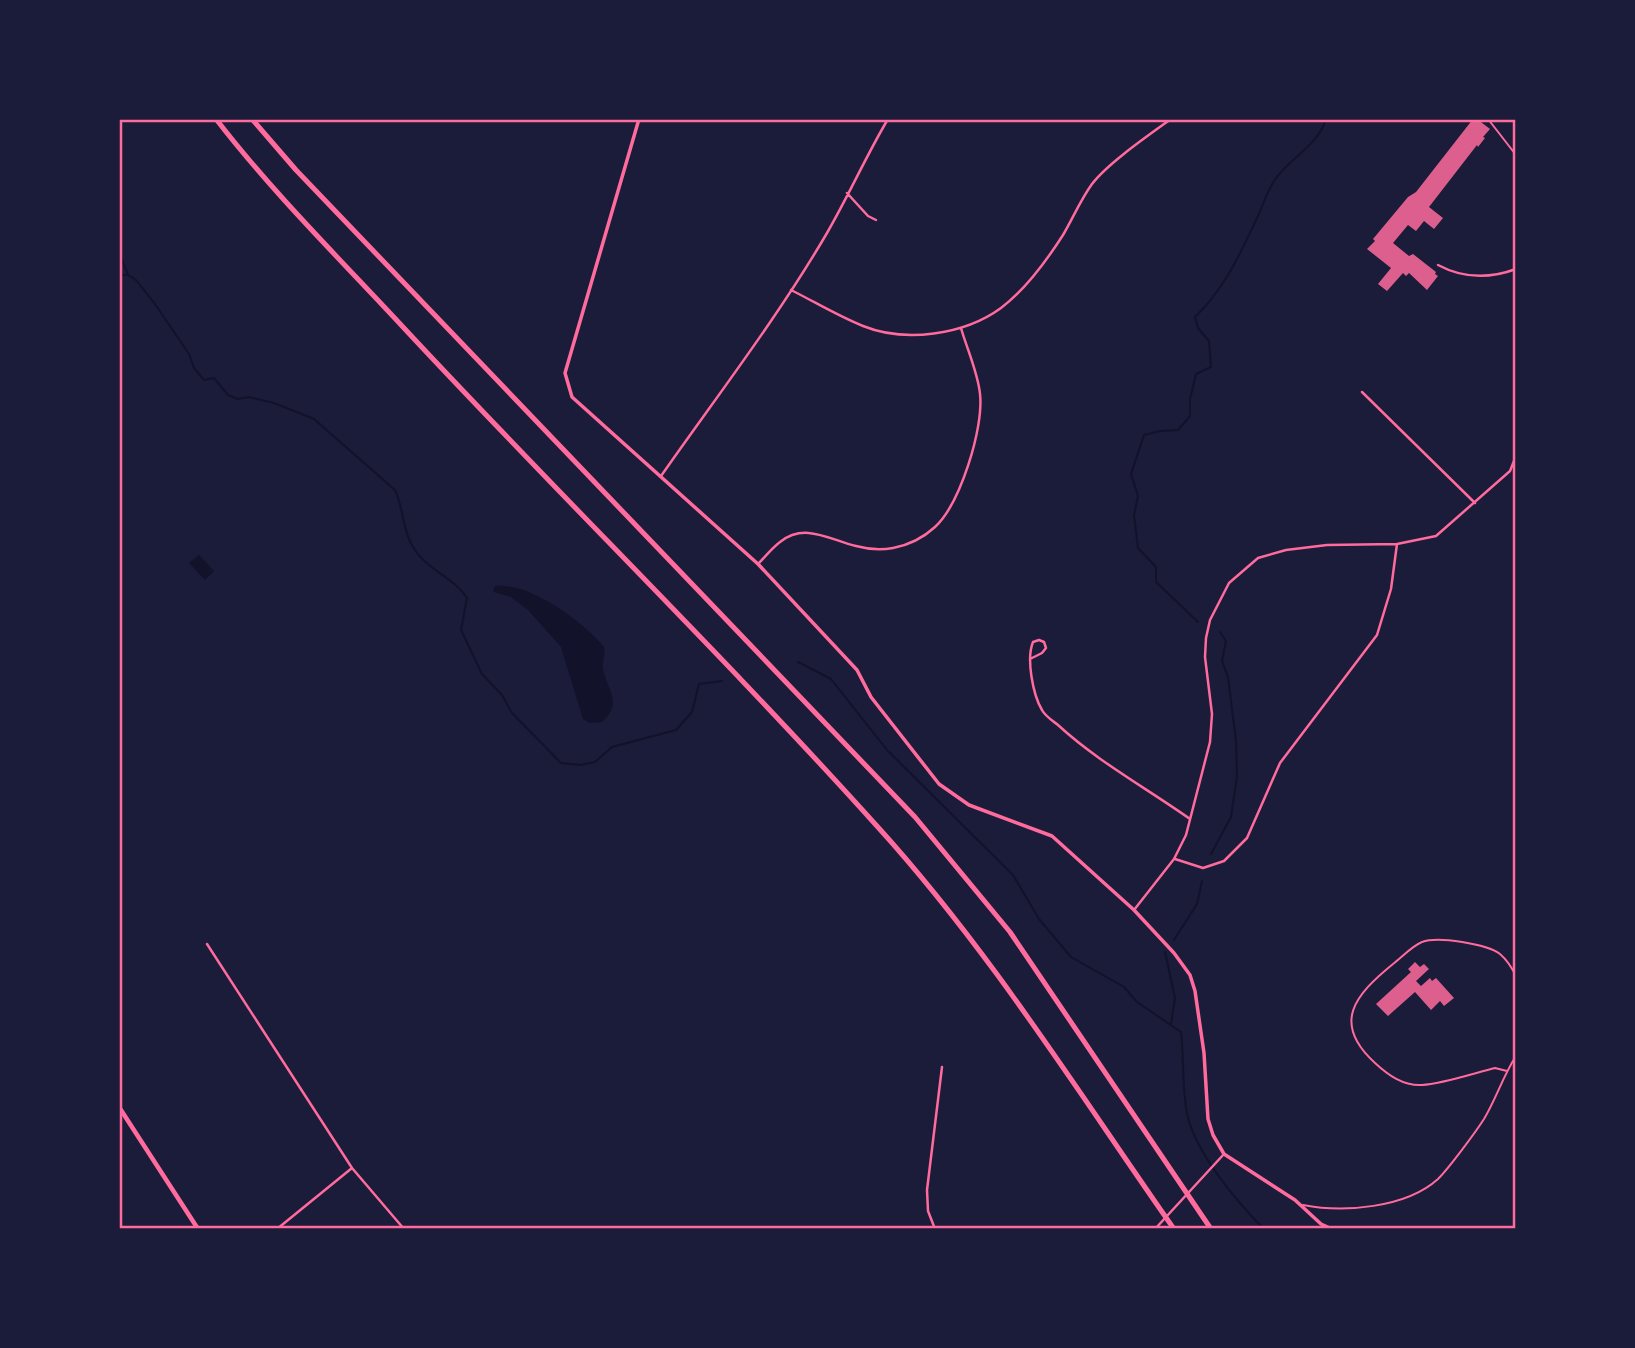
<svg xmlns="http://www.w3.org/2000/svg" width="1635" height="1348" viewBox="0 0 1635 1348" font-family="Inter,sans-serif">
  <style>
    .water { fill: #12122b }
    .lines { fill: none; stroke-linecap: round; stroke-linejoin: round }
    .stream { stroke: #12122b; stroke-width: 2 }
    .building { fill: #dd5f8e }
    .service { stroke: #ff6b9d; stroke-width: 2 }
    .minor { stroke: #ff6b9d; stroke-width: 2.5 }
    .tertiary { stroke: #ff6b9d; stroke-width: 3.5 }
    .secondary { stroke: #ff6b9d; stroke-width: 4.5 }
    .motorway { stroke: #ff6b9d; stroke-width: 5 }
    .neatline { fill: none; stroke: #ff6b9d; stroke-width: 2.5 }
  </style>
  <rect width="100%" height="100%" fill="#1b1b3a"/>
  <path class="water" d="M 199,555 L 214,571 L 205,580 L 189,563 Z
    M 495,586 C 530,582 583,622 604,647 C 606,655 602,661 603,669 C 608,692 623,702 602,722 L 590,723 L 583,719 L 561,647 L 528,610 L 511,597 L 494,592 L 493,590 Z"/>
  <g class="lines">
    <path class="stream" d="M 119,252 L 128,275 L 136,280 L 155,304 L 189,354 L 194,368 L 204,380 L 214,378 L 228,395 L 238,399 L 249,397 L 274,403 L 314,419 L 395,490 C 405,512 402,534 417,553 C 432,572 455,579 467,598 L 461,630 L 482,674 L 502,695 L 512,713 L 561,763 L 580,765 L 595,762 L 612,747 L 676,730 L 692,712 L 699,684 L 722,681
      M 119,275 L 128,275
      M 1198,622 L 1156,582 L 1156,567 L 1138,548 L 1134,515 L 1138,496 L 1131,474 L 1144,435 L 1160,431 L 1178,430 L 1190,416 L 1190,399 L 1196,374 L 1211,367 L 1209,341 L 1198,328 L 1195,317 C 1224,290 1241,252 1258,216 C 1263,205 1267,192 1274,181 C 1288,159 1318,146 1326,119
      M 798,662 L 831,679 L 887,750 L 1013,875 L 1039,919 L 1071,957 L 1124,987 L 1137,1002 L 1181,1032 C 1184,1059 1182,1087 1187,1113 C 1194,1151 1237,1202 1264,1229
      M 1211,854 L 1231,817 L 1237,776 L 1236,741 L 1228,677 L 1222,661 L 1226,641 L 1220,632
      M 1174,940 L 1197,904 L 1202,881
      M 1165,952 L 1175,998 L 1171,1024"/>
  </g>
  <path class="building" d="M 1473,119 L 1477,119 L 1490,129 L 1483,137 L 1485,138 L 1478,147 L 1477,145 L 1429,207 L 1443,218 L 1434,229 L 1424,221 L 1416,231 L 1408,225 L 1393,243 L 1409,256 L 1413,254 L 1436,272 L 1435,274 L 1438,276 L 1427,290 L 1409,273 L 1406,276 L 1403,273 L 1387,291 L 1378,284 L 1391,268 L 1367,249 L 1375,241 L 1373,239 L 1408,197 L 1416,192 Z
    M 1415,962 L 1420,967 L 1424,964 L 1429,969 L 1416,981 L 1421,986 L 1430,978 L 1432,981 L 1436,978 L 1454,998 L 1444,1006 L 1440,1001 L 1431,1010 L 1415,992 L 1388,1016 L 1376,1004 L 1411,972 L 1408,969 Z"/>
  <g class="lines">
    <path class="service" d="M 1488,119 L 1516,155
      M 1507,1071 L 1495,1068 C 1475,1073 1442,1084 1422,1085 C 1403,1086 1388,1075 1375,1063 C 1331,1023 1355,995 1393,964 C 1402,957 1412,946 1422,942 C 1438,936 1487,944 1500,954 C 1507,960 1512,968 1516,976
      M 1303,1205 C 1343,1213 1406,1208 1438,1179 C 1449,1168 1475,1133 1484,1119 C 1496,1099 1503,1076 1516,1056"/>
    <path class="minor" d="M 847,193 L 868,216 L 876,220
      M 1438,265 C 1464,279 1489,279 1516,269
      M 791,290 C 815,302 838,316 863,326 C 905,343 964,335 1001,308 C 1025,290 1047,260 1063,235 C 1073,218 1081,199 1092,184 C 1108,163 1149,135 1171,119
      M 1362,392 L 1475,503
      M 661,476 C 717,396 778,317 827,233 C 849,195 866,156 888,119
      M 758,564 C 765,557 772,548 780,542 C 805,522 830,540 856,546 C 867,549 882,550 893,548 C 909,545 923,538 935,527 C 960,504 984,428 980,394 C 978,373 967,349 961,328
      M 1030,659 L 1042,653 L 1046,648 L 1044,642 L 1039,640 L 1033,642 C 1026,659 1033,695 1042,710 C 1045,716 1053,721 1058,725 C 1097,761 1146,788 1190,819
      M 1175,859 L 1203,868 L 1224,861 L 1247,838 L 1280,763 L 1377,635 L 1391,589 L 1397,544
      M 1134,910 L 1174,859 L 1186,835 L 1210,742 L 1212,714 L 1205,657 L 1206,638 L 1210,620 L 1229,583 L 1258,558 L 1286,550 L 1327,545 L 1397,544 L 1436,536 L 1510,471 L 1516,456
      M 207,944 L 352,1168 L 404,1229
      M 277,1229 L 352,1168
      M 935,1229 L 928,1211 L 927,1190 L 942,1067
      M 1155,1229 L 1224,1154"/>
    <path class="tertiary" d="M 639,119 L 565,373 L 572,397 L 758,564 L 857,670 L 871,697 L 939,784 L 969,805 L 1052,836 L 1134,910 L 1174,953 L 1190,975 L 1195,991 L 1204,1053 L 1208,1119 L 1213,1135 L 1224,1154 L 1295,1200 L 1321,1224 L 1332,1229"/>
    <path class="secondary" d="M 119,1107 L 198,1229"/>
    <path class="motorway" d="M 216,119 C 273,193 340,259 403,327 C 559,495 723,655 876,825 C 989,949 1078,1092 1174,1229
      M 252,119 L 296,170 L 915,817 L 1010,932 L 1211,1229"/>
  </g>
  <rect width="1635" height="1348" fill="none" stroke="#1b1b3a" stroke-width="242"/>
  <rect x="121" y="121" width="1393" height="1106" class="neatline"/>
</svg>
